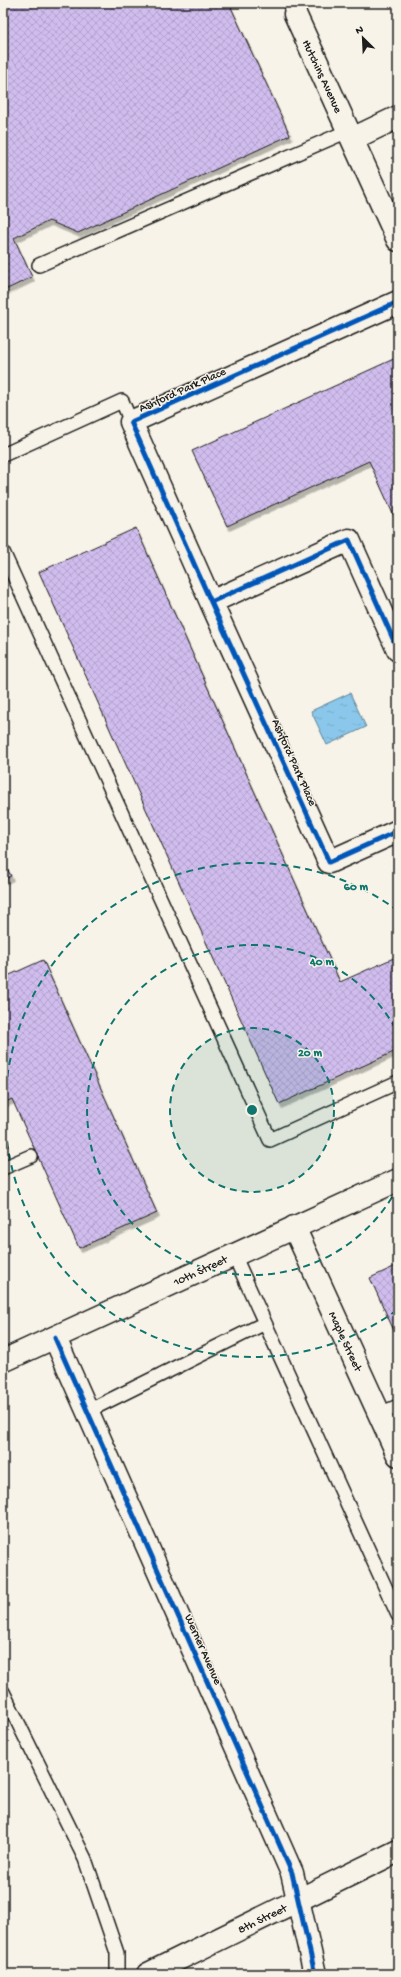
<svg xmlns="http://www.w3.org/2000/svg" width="401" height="1977" viewBox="0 0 401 1977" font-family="'Gochi Hand',sans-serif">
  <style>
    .water { fill: url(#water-ripples); stroke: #5e8398 }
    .building { fill: url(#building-cross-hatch); stroke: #1c1c1c; filter: url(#shadow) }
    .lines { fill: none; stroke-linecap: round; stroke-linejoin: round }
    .service-casing { stroke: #1c1c1c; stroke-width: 16 }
    .minor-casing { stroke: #1c1c1c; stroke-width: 25 }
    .tertiary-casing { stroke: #1c1c1c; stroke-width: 25 }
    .service { stroke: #f7f3e8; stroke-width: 13 }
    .minor { stroke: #f7f3e8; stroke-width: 22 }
    .tertiary { stroke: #f7f3e8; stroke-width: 22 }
    .cycleway-casing { stroke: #f7f3e8; stroke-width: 8 }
    .cycleway { stroke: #0057b8; stroke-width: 5 }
    .ring { fill: none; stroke: #0f766e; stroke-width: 2; stroke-dasharray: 7 5 }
    .labels { text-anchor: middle; stroke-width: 3; stroke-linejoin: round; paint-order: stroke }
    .street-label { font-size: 12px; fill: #1c1c1c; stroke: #f7f3e8 }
    .centre { fill: #0f766e; stroke: #f7f3e8; stroke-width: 2 }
    .ring-label { font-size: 12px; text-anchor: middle; font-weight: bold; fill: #0f766e; stroke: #f7f3e8; stroke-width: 3; stroke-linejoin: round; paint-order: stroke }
  </style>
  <defs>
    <pattern id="water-ripples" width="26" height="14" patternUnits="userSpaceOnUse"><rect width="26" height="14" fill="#8ac7ea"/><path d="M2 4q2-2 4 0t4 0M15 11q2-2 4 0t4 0" fill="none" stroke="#76aac8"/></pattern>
    <pattern id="building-cross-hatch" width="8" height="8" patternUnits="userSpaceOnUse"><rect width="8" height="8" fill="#d0bdee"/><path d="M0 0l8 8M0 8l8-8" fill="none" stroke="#b2a2cc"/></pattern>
    <filter id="shadow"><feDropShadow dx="2.5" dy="4.5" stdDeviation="0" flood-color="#0004"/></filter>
  </defs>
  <rect width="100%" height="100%" fill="#f7f3e8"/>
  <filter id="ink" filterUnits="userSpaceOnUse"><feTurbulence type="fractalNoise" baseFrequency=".025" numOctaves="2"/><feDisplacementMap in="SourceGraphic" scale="8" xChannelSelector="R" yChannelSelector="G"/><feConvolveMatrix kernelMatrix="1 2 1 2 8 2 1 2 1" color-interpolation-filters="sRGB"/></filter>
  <g filter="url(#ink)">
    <path class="water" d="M 350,693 L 366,727 L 327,745 L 311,711 Z"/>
    <path class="building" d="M 3,3 L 229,3 L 290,135 L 78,233 L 49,221 L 14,238 L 32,277 L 3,291 Z
      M 398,357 L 398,525 L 369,461 L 227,526 L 192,451 Z
      M 136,528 L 340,982 L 398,956 L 398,1050 L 279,1104 L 39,572 Z
      M 3,861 L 11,876 L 3,880 Z
      M 43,960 L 157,1213 L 79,1248 L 12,1099 L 3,1103 L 3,978 Z
      M 398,1265 L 398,1334 L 396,1335 L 370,1278 Z"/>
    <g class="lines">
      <defs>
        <path id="service" d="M 39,265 L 348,131
          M 3,455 L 122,401 L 131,422
          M 3,552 L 270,1140 L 398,1082
          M 3,1168 L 31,1156
          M 234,1255 L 398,1615
          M 88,1411 L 265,1323
          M 380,1414 L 398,1406
          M 3,1692 L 85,1859 L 117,1953 L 117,1974"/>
        <path id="minor" d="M 295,14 L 398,240
          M 352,139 L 398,117
          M 211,602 L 131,422 L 398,302
          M 398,650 L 349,540 L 211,602 L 329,862 L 398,831
          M 294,1227 L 398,1455
          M 55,1338 L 292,1873 L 315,1974"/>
        <path id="tertiary" d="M 3,1361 L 398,1180
          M 148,1974 L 398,1851"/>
      </defs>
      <use href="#service" class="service-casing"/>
      <use href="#minor" class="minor-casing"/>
      <use href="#tertiary" class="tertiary-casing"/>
      <use href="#service" class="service"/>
      <use href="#minor" class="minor"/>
      <use href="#tertiary" class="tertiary"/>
      <defs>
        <path id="cycleway" d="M 211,602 L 131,422 L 398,302
          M 398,650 L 349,540 L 211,602 L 329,862 L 398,831
          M 55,1338 L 292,1873 L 315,1974"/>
      </defs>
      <use href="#cycleway" class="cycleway-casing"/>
      <use href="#cycleway" class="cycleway"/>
    </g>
  </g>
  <circle cx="252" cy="1110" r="82" fill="#0f766e" fill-opacity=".12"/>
  <g class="ring">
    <circle cx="252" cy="1110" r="82"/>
    <path d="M398 1187A165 165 0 1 1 398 1033"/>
    <path d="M397 1310A247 247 0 1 1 397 910"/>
  </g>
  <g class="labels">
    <g class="street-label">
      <text transform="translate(323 76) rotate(65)" y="4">Hutchins Avenue</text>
      <text transform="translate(182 389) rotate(-24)" y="4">Ashford Park Place</text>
      <text transform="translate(295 762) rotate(66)" y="4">Ashford Park Place</text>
      <text transform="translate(200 1270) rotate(-25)" y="4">10th Street</text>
      <text transform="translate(346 1341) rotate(65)" y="4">Maple Street</text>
      <text transform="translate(204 1649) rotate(66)" y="4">Werner Avenue</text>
      <text transform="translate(262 1918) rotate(-26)" y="4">8th Street</text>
    </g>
  </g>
  <circle cx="252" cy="1110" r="6" class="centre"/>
  <g class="ring-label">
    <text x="356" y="890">60 m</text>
    <text x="322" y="965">40 m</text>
    <text x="310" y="1056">20 m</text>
  </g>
  <rect width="401" height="1977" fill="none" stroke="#f7f3e8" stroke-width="16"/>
  <rect x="8" y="8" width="385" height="1961" fill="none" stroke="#1c1c1c" stroke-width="1.5" filter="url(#ink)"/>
  <g transform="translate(363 38) rotate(336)" stroke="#f7f3e8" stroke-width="3" paint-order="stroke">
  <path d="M0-3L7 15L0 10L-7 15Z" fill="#1c1c1c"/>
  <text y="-6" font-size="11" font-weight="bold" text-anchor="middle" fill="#1c1c1c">N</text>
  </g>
</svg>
